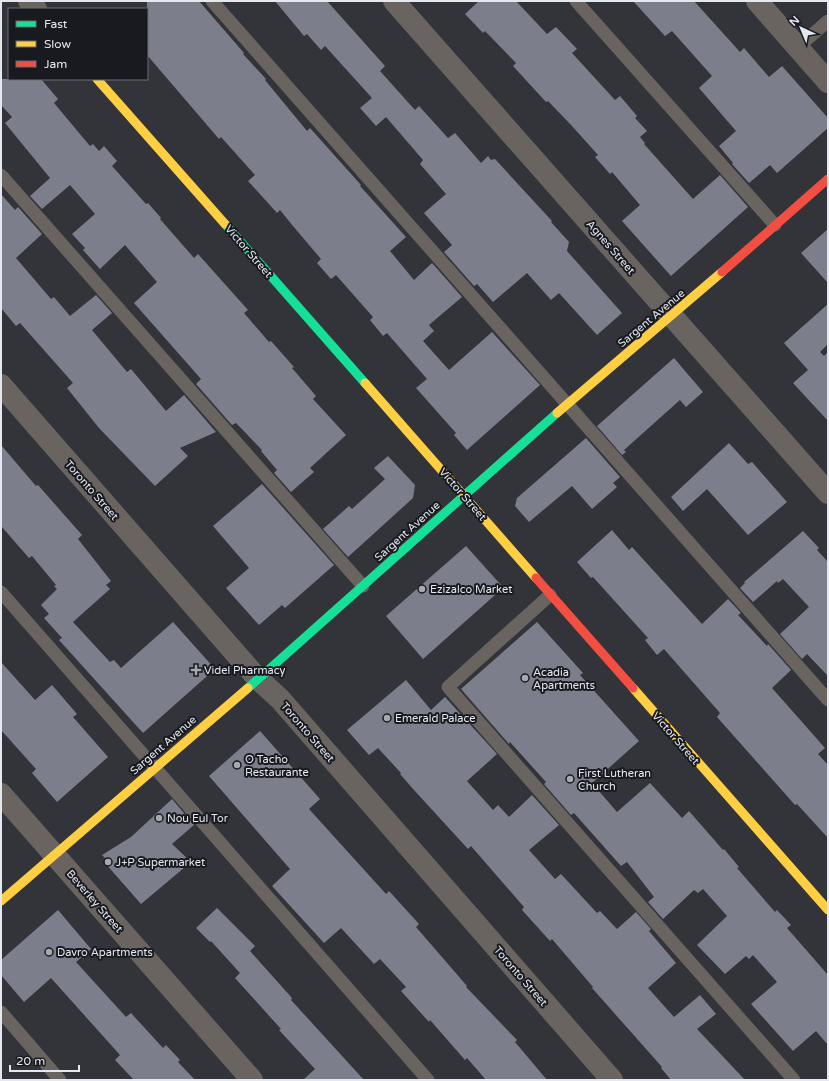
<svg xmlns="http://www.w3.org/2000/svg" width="829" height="1081" viewBox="0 0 829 1081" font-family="'Varela Round',sans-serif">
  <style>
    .building { fill: #7c7f8b }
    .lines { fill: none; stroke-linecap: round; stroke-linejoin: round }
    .lane { stroke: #696460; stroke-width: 13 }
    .street { stroke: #696460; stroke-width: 22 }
    .fast { stroke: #16e098; stroke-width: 9 }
    .slow { stroke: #ffcf43; stroke-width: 9 }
    .jam { stroke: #f24e42; stroke-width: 9 }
    .poi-dot { fill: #a7a9b1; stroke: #181a1f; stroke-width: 1.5 }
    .labels { text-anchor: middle; stroke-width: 4; stroke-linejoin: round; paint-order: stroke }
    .street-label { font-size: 11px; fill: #e6e8f1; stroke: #181a1f }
    .poi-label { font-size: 11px; fill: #e6e8f1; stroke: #181a1f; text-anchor: start }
  </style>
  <rect width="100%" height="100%" fill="#32343a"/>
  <path class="building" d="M 147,1 L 199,1 L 244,53 L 243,54 L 266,79 L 265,80 L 307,131 L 310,128 L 361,185 L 360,186 L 406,237 L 390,251 L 414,280 L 432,263 L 462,297 L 429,325 L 434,331 L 423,341 L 449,370 L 492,332 L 540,385 L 467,450 L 454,435 L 456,433 L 416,388 L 427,379 L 387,333 L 383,336 L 370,320 L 373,317 L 336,275 L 331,279 L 317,263 L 321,259 L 293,226 L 280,210 L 277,213 L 248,181 L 255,175 L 221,137 L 219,139 L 147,55 Z
    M 275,1 L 327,1 L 385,66 L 380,71 L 415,110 L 419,106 L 448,138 L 455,133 L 481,163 L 488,156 L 491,160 L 495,159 L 552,221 L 551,222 L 569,242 L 567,251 L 622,313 L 597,335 L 559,293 L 551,300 L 527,273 L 493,302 L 477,284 L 474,286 L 444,252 L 452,245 L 424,213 L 446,194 L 420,164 L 423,160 L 386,117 L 376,126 L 360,108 L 372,98 L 325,46 L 321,50 L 307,34 L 304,36 Z
    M 479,1 L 516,1 L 547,34 L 556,27 L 577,49 L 572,53 L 615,100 L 620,96 L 637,116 L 635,118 L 647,131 L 640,137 L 645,143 L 644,144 L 693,199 L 720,175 L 748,207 L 671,276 L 622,221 L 640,205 L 612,172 L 610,174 L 595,157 L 598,155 L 572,126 L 548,101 L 546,102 L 513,66 L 516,63 L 485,31 L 483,33 L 465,14 Z
    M 633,1 L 694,1 L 740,52 L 744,48 L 769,77 L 782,66 L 828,118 L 828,128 L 777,173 L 770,165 L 749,183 L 732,164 L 733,163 L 719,146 L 736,131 L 699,88 L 712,76 L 672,31 L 665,36 Z
    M 1,79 L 41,79 L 58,99 L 54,103 L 90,146 L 93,144 L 99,151 L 104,146 L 117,161 L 112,166 L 146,204 L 148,203 L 161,218 L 160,219 L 194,258 L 198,254 L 248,310 L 244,313 L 269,342 L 271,341 L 294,367 L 292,368 L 316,396 L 313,399 L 346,435 L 310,468 L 314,472 L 291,492 L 274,473 L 277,470 L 261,451 L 262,450 L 236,423 L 232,425 L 196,384 L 201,379 L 134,303 L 157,282 L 125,245 L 100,269 L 83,250 L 85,248 L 72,234 L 95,214 L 70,185 L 42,209 L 30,196 L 50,178 L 5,123 L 12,117 L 1,105 Z
    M 1,194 L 15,210 L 18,207 L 42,234 L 16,258 L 51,299 L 54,297 L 70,316 L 96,295 L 112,313 L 92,330 L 127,372 L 131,369 L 166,411 L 184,395 L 216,432 L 180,448 L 188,456 L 155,486 L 99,428 L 67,388 L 73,383 L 20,323 L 16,326 L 1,308 Z
    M 828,229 L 828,283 L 801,253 Z
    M 828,304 L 828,344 L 820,352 L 824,356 L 828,352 L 828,421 L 793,383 L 808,370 L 784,343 Z
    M 674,358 L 703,392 L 686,407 L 680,400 L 624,450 L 626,452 L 622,455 L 597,426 Z
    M 586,438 L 620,477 L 613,483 L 617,487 L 592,509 L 572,486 L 529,522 L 515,506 L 517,498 Z
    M 729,443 L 748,464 L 752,462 L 787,502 L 748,535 L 707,489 L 683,511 L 671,497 Z
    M 1,445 L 36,486 L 38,485 L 82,535 L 78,539 L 111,581 L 106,585 L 110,589 L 73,622 L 110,662 L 114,660 L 121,668 L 173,622 L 215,669 L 143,733 L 59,640 L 62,638 L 44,618 L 49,614 L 41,605 L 57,589 L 54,586 L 56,585 L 32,556 L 29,558 L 1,526 Z
    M 388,456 L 415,485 L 413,498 L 348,557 L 323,529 L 349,506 L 352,509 L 385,479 L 374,468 Z
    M 262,484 L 334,565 L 285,608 L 282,605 L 259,625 L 226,588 L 249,568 L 213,526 Z
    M 612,530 L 629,550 L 632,547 L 702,624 L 728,599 L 741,613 L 738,615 L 767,646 L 768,644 L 791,670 L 772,688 L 825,748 L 818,754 L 828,765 L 828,838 L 797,804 L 795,805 L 717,717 L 720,713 L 664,649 L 657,655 L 645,640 L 648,638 L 593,577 L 591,578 L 577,562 Z
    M 803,531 L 819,548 L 817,550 L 828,562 L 828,676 L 807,654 L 802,659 L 780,634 L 809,607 L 783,579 L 778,583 L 777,581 L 753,602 L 740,588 L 745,583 L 744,582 Z
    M 466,546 L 501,585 L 493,593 L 495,595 L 423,659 L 386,616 Z
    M 537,622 L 583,673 L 580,675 L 639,741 L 592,783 L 617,812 L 650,783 L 682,818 L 689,811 L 723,850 L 724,849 L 739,867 L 737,868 L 775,912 L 777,910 L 791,925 L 787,928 L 828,975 L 828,1045 L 816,1031 L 793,1051 L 751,1004 L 777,982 L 753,955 L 749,959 L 746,956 L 725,974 L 697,945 L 727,916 L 703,889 L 698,893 L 694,890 L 663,919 L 648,902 L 654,897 L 627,862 L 621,866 L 574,813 L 571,815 L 544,784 L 546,782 L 510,742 L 509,744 L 461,689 Z
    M 1,662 L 35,700 L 52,685 L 77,714 L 73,717 L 108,757 L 57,802 L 32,773 L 36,769 L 1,730 Z
    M 406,680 L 431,710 L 445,697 L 497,754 L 467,781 L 493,810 L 498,805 L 509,817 L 532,795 L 559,825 L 529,850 L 555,879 L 561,874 L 597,913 L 600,911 L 617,929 L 636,912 L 651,929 L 649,931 L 676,963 L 648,988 L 674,1017 L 700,995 L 716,1014 L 697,1029 L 745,1080 L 671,1080 L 661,1068 L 662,1067 L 592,988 L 593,987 L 552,939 L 550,941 L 522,910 L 524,907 L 471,846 L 468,849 L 414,790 L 400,774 L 401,773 L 378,748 L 369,755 L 347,730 Z
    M 260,731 L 320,799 L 309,809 L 386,894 L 389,891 L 419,924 L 416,927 L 467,986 L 466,987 L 517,1040 L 515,1042 L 547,1080 L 486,1080 L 467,1058 L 465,1060 L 430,1020 L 429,1022 L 401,991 L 406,987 L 380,959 L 374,964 L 341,928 L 324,943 L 272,886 L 290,869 L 209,776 Z
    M 172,799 L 194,825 L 172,844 L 191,862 L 141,904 L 105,863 L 106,859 L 102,855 L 131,837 Z
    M 217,908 L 255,946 L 250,951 L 292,998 L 291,1000 L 364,1080 L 303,1080 L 315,1069 L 279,1030 L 281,1029 L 235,978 L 240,973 L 211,941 L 210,942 L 196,928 Z
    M 58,910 L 91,949 L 76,962 L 126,1017 L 131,1013 L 163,1048 L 166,1045 L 180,1060 L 178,1062 L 195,1080 L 134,1080 L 115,1060 L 120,1055 L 51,978 L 24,1002 L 1,975 L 1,960 Z"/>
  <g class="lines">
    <path class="lane" d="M 212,1 L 828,700
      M 576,1 L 775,225
      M 798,47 L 828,21
      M 1,175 L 363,586
      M 1,592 L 428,1080
      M 550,595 L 448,687 L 794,1080
      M 1,1012 L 60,1080"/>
    <path class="street" d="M 29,1 L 36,9
      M 394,1 L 828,493
      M 757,1 L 828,82
      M 1,385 L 258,679 L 280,699 L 612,1080
      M 1,794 L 252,1080"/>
    <path class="fast" d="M 225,224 L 365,383
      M 248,688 L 557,413"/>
    <path class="slow" d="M 97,79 L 225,224
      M 365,383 L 536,578
      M 557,413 L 722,272
      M 633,688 L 828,910
      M 1,901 L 248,688"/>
    <path class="jam" d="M 722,272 L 828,179
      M 536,578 L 633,688"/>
  </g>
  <g class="poi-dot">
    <circle cx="422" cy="589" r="4"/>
    <path d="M194 664h4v4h4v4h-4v4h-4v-4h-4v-4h4z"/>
    <circle cx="525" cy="678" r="4"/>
    <circle cx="387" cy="718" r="4"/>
    <circle cx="237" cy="765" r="4"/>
    <circle cx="570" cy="779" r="4"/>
    <circle cx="159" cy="818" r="4"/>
    <circle cx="108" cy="862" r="4"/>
    <circle cx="49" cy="952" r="4"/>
  </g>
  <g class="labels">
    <g class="street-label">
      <text transform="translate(611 247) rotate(49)" y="4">Agnes Street</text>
      <text transform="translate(249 251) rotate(49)" y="4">Victor Street</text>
      <text transform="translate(651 318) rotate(-40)" y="4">Sargent Avenue</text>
      <text transform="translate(92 490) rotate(49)" y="4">Toronto Street</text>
      <text transform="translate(463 494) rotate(49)" y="4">Victor Street</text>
      <text transform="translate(407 531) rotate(-42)" y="4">Sargent Avenue</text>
      <text transform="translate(308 732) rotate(49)" y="4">Toronto Street</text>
      <text transform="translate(676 738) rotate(49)" y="4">Victor Street</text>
      <text transform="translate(163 745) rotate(-41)" y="4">Sargent Avenue</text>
      <text transform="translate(95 901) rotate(49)" y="4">Beverley Street</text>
      <text transform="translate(521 976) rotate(49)" y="4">Toronto Street</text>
    </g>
    <g class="poi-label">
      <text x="430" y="593">Ezizalco Market</text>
      <text x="204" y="674">Videl Pharmacy</text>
      <text x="533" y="676">Acadia<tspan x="533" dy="13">Apartments</tspan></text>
      <text x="395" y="722">Emerald Palace</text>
      <text x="245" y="763">O Tacho<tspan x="245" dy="13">Restaurante</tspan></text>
      <text x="578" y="777">First Lutheran<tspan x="578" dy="13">Church</tspan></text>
      <text x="167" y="822">Nou Eul Tor</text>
      <text x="116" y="866">J+P Supermarket</text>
      <text x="57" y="956">Davro Apartments</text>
    </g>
  </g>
  <rect width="829" height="1081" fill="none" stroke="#e6e8f1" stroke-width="4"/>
  <rect x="8" y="8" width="140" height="72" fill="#181a1f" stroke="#6a6c73"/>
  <rect x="16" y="21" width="20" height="6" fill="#16e098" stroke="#6a6c73"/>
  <text x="44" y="28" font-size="12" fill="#e6e8f1">Fast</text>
  <rect x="16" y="41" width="20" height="6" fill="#ffcf43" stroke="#6a6c73"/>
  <text x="44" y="48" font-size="12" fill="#e6e8f1">Slow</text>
  <rect x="16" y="61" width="20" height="6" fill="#f24e42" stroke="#6a6c73"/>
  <text x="44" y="68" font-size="12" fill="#e6e8f1">Jam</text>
  <g transform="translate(801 28) rotate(316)" stroke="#181a1f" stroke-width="3" paint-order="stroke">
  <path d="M0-3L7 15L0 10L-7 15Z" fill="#e6e8f1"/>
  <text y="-6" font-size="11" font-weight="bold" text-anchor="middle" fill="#e6e8f1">N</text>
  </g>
  <path d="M10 1065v6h69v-6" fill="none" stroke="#e6e8f1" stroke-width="2"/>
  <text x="16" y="1065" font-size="12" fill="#e6e8f1" stroke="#181a1f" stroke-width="3" paint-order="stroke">20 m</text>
</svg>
